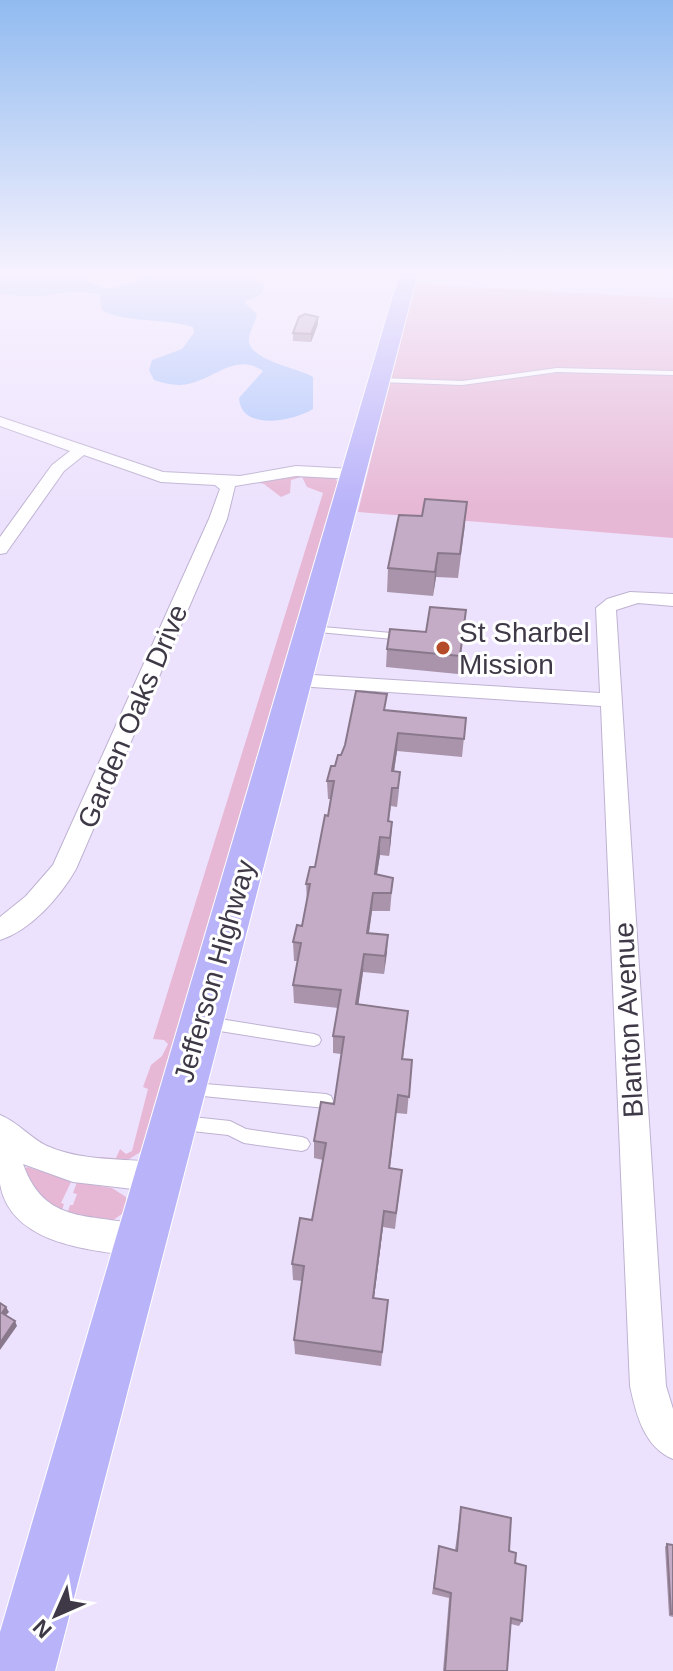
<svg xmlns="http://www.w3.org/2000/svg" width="673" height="1671" viewBox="0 0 673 1671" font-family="Arial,sans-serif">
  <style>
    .green { fill: #e7b8d5 }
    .water { fill: #aec6fb }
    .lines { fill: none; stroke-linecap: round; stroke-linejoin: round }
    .river { fill: #aec6fb; fill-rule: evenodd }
    .lane-casing { stroke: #beb2d2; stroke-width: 2 }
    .street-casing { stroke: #beb2d2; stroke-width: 2 }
    .primary-casing { stroke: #fff; stroke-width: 2 }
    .lane { fill: #fff; fill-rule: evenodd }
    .street { fill: #fff; fill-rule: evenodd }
    .primary { fill: #b9b3fa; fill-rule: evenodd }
    .wall { fill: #a994ab }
    .shaded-wall { fill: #89788b }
    .building { fill: #c4acc7; stroke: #89788b; stroke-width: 2 }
    .poi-dot { fill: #b44c29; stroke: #fff; stroke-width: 3 }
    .labels { text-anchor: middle; stroke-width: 6; stroke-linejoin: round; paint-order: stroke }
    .poi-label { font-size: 28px; fill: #3f3947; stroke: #fff; text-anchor: start }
    .street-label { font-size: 28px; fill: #3f3947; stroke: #fff }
  </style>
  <rect width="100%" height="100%" fill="#ede2fd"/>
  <path class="green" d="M 414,284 L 673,298 L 673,538 L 358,512 Z
    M 296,474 L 335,478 L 341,487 L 142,1151 L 126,1161 L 96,1161 L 97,1157 L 116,1158 L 120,1149 L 126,1154 L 132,1151 L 148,1089 L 143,1087 L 151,1065 L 162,1056 L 168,1044 L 164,1040 L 153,1039 L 323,493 L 307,487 L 302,477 L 291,480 L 290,493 L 281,497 L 264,484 L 255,482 Z
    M 27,1167 L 72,1180 L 61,1203 L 64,1204 L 61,1214 L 47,1209 L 23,1170 Z
    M 77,1182 L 112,1188 L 126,1197 L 126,1211 L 112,1221 L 66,1217 L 70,1205 L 73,1205 L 77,1194 L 73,1193 Z"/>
  <path class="water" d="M 0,272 C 15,272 65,269 76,273 C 87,279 95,289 110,288 C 129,286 140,277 156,272 L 247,272 L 264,286 L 261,294 L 244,302 L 257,314 C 255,323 250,330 249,338 C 246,360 299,368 313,377 L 313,409 C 294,421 241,432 239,398 L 263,371 C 238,353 217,376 192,383 C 179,387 167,384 154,380 L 149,370 L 152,360 L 182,349 L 194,333 L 193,327 C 166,318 124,323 102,310 L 100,295 C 77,288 63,294 40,296 C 27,297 13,296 0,294 Z"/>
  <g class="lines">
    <path class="river" d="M 660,272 L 673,272 L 673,280 Z"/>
    <defs>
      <path id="lane" d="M 557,368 L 673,371 L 673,375 L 557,372 L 462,385 L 380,382 L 376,380 L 380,378 L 462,381 Z
        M 311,626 L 403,634 L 408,637 L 403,640 L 308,631 L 306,629 Z
        M 207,1017 L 314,1034 L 319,1036 L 321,1040 L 319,1044 L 314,1046 L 207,1029 L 202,1027 L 200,1023 L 202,1019 Z
        M 193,1083 L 326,1094 L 331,1096 L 333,1101 L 331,1106 L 326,1108 L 193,1095 L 188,1094 L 186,1089 L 188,1084 Z
        M 183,1116 L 230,1121 L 246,1129 L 302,1137 L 307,1139 L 310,1144 L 307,1149 L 302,1151 L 244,1143 L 228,1135 L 183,1130 L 178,1128 L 175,1123 L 178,1118 Z"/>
      <path id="street" d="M 0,417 L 163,472 L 240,476 L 296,466 L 353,469 L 361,474 L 353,479 L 296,476 L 235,486 L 227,519 L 76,869 C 60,897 31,930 0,940 L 0,917 L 26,896 L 53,865 L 209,519 L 220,489 L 215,485 L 161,482 L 84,455 L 64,471 L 6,553 L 0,554 L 0,537 L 52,465 L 70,451 L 0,426 Z
        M 630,592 L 673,594 L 673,606 L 638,603 L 616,610 L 666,1386 L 673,1409 L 673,1459 C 644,1447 636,1414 630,1386 L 601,706 L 297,686 L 287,680 L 297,674 L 600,693 L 596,608 L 607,599 Z
        M 0,1115 C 18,1122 30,1138 47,1146 C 80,1161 124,1159 159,1162 L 170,1167 L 175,1177 L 170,1187 L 159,1192 L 73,1182 L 23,1164 C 47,1232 100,1209 153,1230 L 157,1241 L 153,1252 L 141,1257 C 93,1250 11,1246 0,1184 C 0,1163 0,1137 0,1115 Z"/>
      <path id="primary" d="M 400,272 L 418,272 L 55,1671 L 0,1671 L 0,1632 Z"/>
    </defs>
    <use href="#lane" class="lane-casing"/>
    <use href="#street" class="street-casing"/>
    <use href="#primary" class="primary-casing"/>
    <use href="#lane" class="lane"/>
    <use href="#street" class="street"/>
    <use href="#primary" class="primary"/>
  </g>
  <path class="wall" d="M 318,317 L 318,324 L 311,342 L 293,341 L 293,333 Z
    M 465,525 L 458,578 L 436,577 L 433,596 L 387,592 L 388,568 Z
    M 466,610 L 458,674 L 386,667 L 387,649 L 426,632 Z
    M 386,710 L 466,718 L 462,757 L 397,751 L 394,772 L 399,790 L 397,807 L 391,806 L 389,821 L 391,840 L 389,856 L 380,855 L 377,874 L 393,878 L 390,911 L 372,911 L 369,933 L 388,935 L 384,974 L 363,972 L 358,1004 L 408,1011 L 403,1059 L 412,1060 L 407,1114 L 396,1113 L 390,1168 L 402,1170 L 395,1229 L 383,1227 L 374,1298 L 388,1300 L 381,1366 L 295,1354 L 294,1340 L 302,1281 L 293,1280 L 292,1264 L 312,1220 L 323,1160 L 314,1158 L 314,1141 L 334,1104 L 341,1054 L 333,1053 L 333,1036 L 338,1008 L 294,1003 L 293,985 L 298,961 L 294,961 L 293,942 L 302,926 L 307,901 L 306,884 L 315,867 L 328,816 L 331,799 L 328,799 L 327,781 L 341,755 Z
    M 461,1507 L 509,1551 L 515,1563 L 522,1621 L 519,1626 L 511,1624 L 507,1671 L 443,1671 L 449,1598 L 432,1594 L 439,1546 L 455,1550 Z
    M 667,1544 L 673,1545 L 673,1617 L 669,1616 L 665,1547 Z"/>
  <path class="shaded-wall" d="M 318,317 L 318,324 L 311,342 L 311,334 Z
    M 438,553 L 436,577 L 433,596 L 435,572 Z
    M 398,733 L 397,751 L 391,790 L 392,771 Z
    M 392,822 L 391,840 L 389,856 L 390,838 Z
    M 380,837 L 380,855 L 374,892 L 375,874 Z
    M 373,893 L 372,911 L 366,951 L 367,933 Z
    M 388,935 L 387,953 L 384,974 L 385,956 Z
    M 364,954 L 363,972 L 356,1022 L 356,1004 Z
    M 384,1211 L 383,1227 L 372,1313 L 373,1298 Z
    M 6,1307 L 9,1312 L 4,1317 L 2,1313 Z
    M 15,1321 L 17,1326 L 0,1350 L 0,1343 Z"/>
  <path class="building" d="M 305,314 L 318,317 L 311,334 L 293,333 L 299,317 Z
    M 425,499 L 467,502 L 460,554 L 438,553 L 435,572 L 388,568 L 399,515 L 422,516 Z
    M 430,607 L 466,610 L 460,656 L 387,649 L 390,629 L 426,632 Z
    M 356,691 L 387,694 L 384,710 L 466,718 L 464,739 L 398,733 L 392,771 L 400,772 L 398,788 L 392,788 L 388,821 L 392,822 L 390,838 L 380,837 L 375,874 L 393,878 L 391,893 L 373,893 L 367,933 L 388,935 L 385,956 L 364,954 L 356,1004 L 408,1011 L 402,1059 L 412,1060 L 409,1097 L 398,1095 L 389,1168 L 402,1170 L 396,1213 L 384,1211 L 373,1298 L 388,1300 L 382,1352 L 294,1340 L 304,1266 L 292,1264 L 300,1218 L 312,1220 L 326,1143 L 314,1141 L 321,1102 L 334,1104 L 344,1037 L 333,1036 L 341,990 L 293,985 L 301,943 L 293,942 L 297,925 L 302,926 L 310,884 L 306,884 L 310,867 L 315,867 L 325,815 L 328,816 L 334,781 L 327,781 L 331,766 L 335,766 L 338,755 L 341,755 L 345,745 Z
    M 0,1303 L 6,1307 L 2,1313 L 15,1321 L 0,1343 Z
    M 461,1507 L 511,1518 L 509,1551 L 516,1553 L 515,1563 L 526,1566 L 522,1621 L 511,1618 L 507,1671 L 445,1671 L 451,1593 L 434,1588 L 439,1546 L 457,1551 Z
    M 667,1544 L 673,1545 L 673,1614 L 671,1614 Z"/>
  <linearGradient id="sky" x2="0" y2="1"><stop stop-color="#91bbf0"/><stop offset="0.54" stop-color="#f7f2fe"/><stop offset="1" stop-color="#f7f2fe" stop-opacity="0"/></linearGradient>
  <rect width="673" height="506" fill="url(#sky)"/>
  <circle class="poi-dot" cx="443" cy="648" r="8"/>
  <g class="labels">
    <g class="poi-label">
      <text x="459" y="642">St Sharbel<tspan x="459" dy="32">Mission</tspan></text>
    </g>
    <g class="street-label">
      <text transform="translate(132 716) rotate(-67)" y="10">Garden Oaks Drive</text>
      <text transform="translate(214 971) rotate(-74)" y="10">Jefferson Highway</text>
      <text transform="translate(628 1020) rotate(-93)" y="10">Blanton Avenue</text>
    </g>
  </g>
  <g transform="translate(56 1615) rotate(225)" stroke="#ffffff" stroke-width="6" paint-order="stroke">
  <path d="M0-6L14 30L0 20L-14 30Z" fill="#3f3947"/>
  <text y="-12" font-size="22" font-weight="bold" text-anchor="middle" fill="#3f3947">N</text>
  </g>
</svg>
